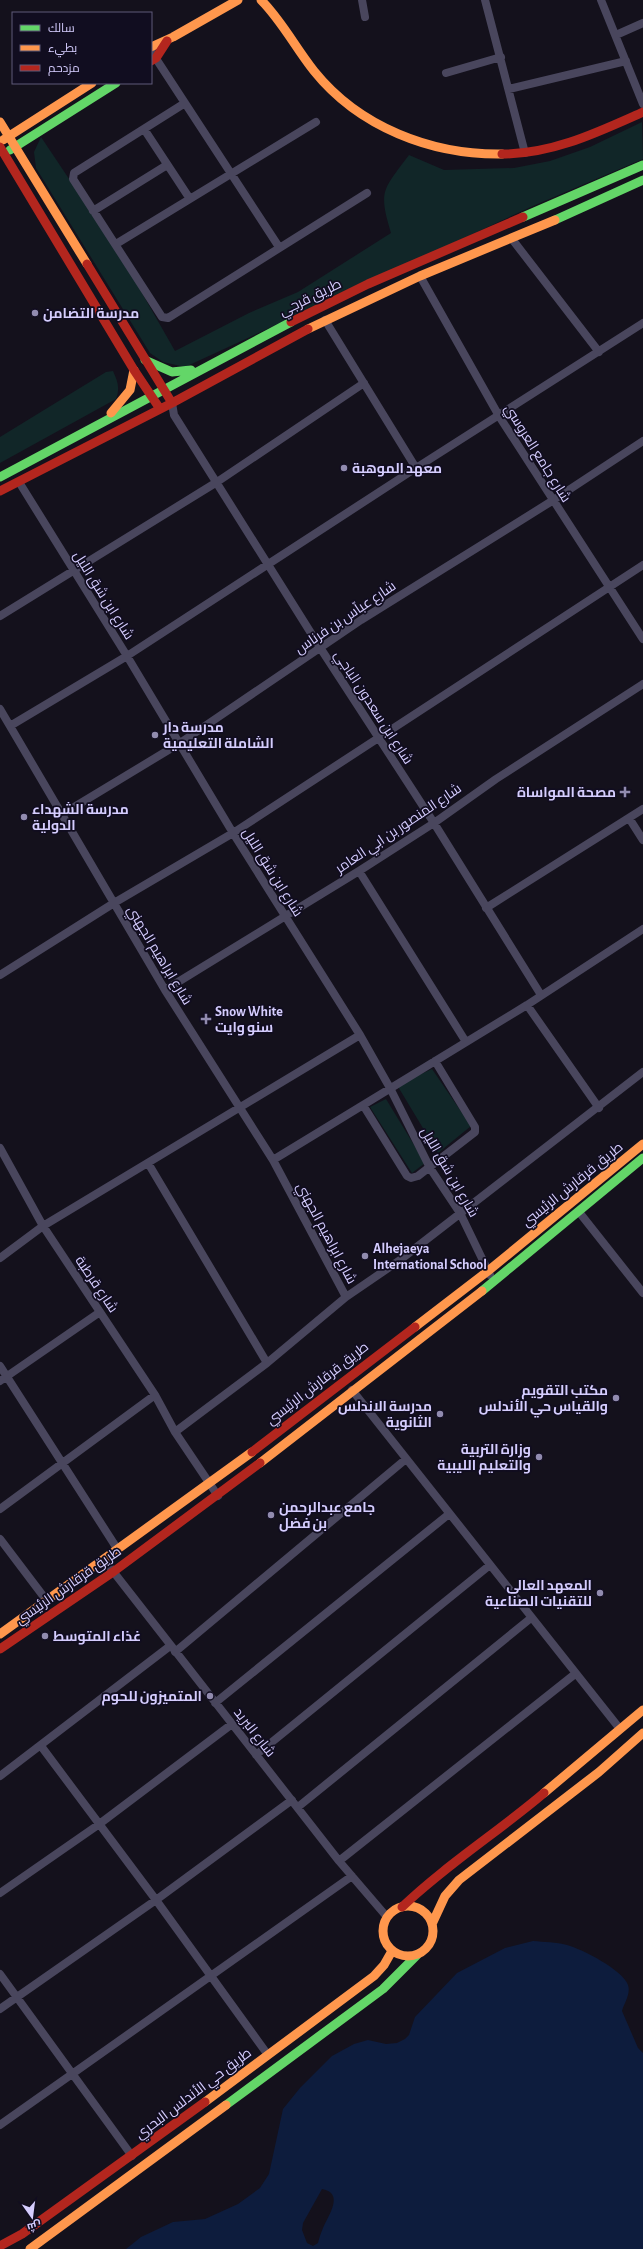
<svg xmlns="http://www.w3.org/2000/svg" width="643" height="2249" viewBox="0 0 643 2249" font-family="'Alegreya Sans',Cairo,sans-serif">
  <style>
    .green { fill: #112628 }
    .water { fill: #0d1c3d; fill-rule: evenodd }
    .lines { fill: none; stroke-linecap: round; stroke-linejoin: round }
    .street { stroke: #49465d; stroke-width: 8 }
    .fast { stroke: #63d668; stroke-width: 9 }
    .slow { stroke: #ff974d; stroke-width: 9 }
    .jam { stroke: #b3261e; stroke-width: 9 }
    .poi-dot { fill: #918baf; stroke: #110d20; stroke-width: 1.5 }
    .labels { text-anchor: middle; stroke-width: 3.5; stroke-linejoin: round; paint-order: stroke }
    .street-label { font-size: 14px; fill: #d5cdfe; stroke: #110d20 }
    .poi-label { font-size: 14px; font-weight: bold; fill: #d5cdfe; stroke: #110d20; text-anchor: start }
  </style>
  <rect width="100%" height="100%" fill="#14111c"/>
  <path class="green" d="M 642,122 L 643,159 L 533,206 L 185,367 L 163,362 L 150,353 L 36,168 L 34,152 L 41,137 L 122,258 L 175,351 L 249,313 L 298,292 L 391,233 C 378,190 383,190 409,155 L 444,170 L 514,168 L 550,161 L 590,147 Z
    M 113,371 C 118,382 120,388 116,399 L 0,463 L 0,437 L 106,372 Z
    M 432,1069 L 471,1126 L 438,1153 L 397,1085 Z
    M 386,1099 L 425,1163 L 412,1173 L 370,1107 Z"/>
  <path class="water" d="M 533,1941 C 544,1942 556,1942 567,1945 C 582,1949 623,1970 628,1985 C 631,1994 624,2003 622,2011 L 638,2048 L 643,2053 L 643,2249 L 126,2249 L 141,2237 L 173,2222 L 205,2219 L 238,2204 L 260,2188 L 269,2174 L 283,2109 L 300,2088 L 332,2056 L 354,2044 L 368,2040 L 386,2044 L 397,2043 L 405,2039 L 409,2035 L 415,2017 L 457,1973 L 505,1948 ZM 322,2189 C 345,2193 328,2216 323,2228 C 321,2233 319,2238 318,2243 L 313,2246 L 307,2243 L 302,2230 L 303,2223 Z"/>
  <g class="lines">
    <path class="street" d="M 362,0 L 365,17
      M 485,0 L 525,153
      M 601,0 L 643,104
      M 616,35 L 643,23
      M 151,51 L 279,247
      M 446,73 L 501,57
      M 509,89 L 626,61
      M 185,103 L 74,173 L 73,179 L 162,317 L 168,318 L 367,193
      M 144,129 L 190,199
      M 93,211 L 167,165
      M 512,239 L 599,352
      M 116,244 L 316,122
      M 420,276 L 499,416 L 643,639
      M 325,320 L 416,468
      M 172,403 L 174,415 L 321,649 L 434,823 L 541,995
      M 19,482 L 127,656 L 233,833 L 360,1035 L 390,1088 L 430,1168 L 460,1213 L 490,1275
      M 0,616 L 217,482 L 364,383
      M 0,709 L 165,990 L 273,1160 L 346,1297
      M 10,726 L 127,656 L 416,468 L 643,323
      M 61,815 L 180,743 L 361,620 L 552,501 L 643,441
      M 629,818 L 643,840
      M 359,871 L 466,1042
      M 486,908 L 643,809
      M 0,975 L 114,903 L 233,833 L 643,565
      M 165,990 L 359,871 L 434,823 L 496,779 L 643,684
      M 527,1005 L 599,1108
      M 363,1105 L 407,1176 L 411,1178 L 418,1176 L 475,1132 L 475,1127 L 435,1061
      M 0,1148 L 43,1226 L 155,1395 L 175,1432 L 218,1496
      M 273,1160 L 527,1005 L 643,929
      M 148,1163 L 267,1363
      M 579,1212 L 643,1293
      M 0,1258 L 43,1226 L 360,1035
      M 0,1366 L 118,1550
      M 0,1381 L 100,1312
      M 352,1390 L 620,1729
      M 175,1432 L 267,1363 L 346,1297 L 400,1260 L 643,1072
      M 0,1509 L 155,1395
      M 0,1539 L 47,1601
      M 105,1561 L 339,1861 L 387,1917
      M 175,1652 L 406,1459
      M 215,1703 L 449,1514
      M 41,1746 L 156,1900 L 268,2055
      M 256,1755 L 490,1565
      M 0,1776 L 170,1646
      M 298,1807 L 531,1618
      M 339,1861 L 575,1674
      M 0,1893 L 98,1825 L 232,1724
      M 0,1974 L 132,2156
      M 0,2009 L 156,1900 L 292,1800
      M 0,2125 L 352,1876"/>
    <path class="fast" d="M 10,150 L 116,83
      M 523,217 L 643,165
      M 555,220 L 643,180
      M 145,360 L 172,372 L 191,370
      M 0,477 L 291,322
      M 482,1291 L 643,1158
      M 226,2105 L 383,1989 L 417,1955"/>
    <path class="slow" d="M 261,0 C 282,21 295,47 314,71 C 359,127 431,155 502,154
      M 151,47 L 173,37 L 238,0
      M 0,122 L 87,264
      M 3,140 L 92,83
      M 308,329 L 420,276 L 555,220
      M 111,413 L 130,390 L 134,370
      M 415,1327 L 488,1271 L 643,1144
      M 260,1463 L 482,1291
      M 0,1634 L 252,1452
      M 544,1793 L 643,1710
      M383 1931a25 25 0 1 1 50 0a25 25 0 1 1-50 0Z
      M 432,1924 L 445,1896 L 459,1880 L 599,1772 L 643,1733
      M 205,2102 L 374,1976 L 384,1965 L 392,1951
      M 30,2249 L 226,2105"/>
    <path class="jam" d="M 151,61 L 156,58 L 167,41
      M 0,147 L 134,370 L 160,409
      M 502,154 C 553,154 598,132 643,112
      M 87,264 L 172,403
      M 291,322 L 368,284 L 523,217
      M 0,491 L 172,403 L 308,329
      M 252,1452 L 415,1327
      M 0,1649 L 113,1572 L 260,1463
      M 402,1907 C 446,1865 498,1832 544,1793
      M 0,2246 L 22,2234 L 205,2102"/>
  </g>
  <g class="poi-dot">
    <circle cx="35" cy="313" r="4"/>
    <circle cx="344" cy="468" r="4"/>
    <circle cx="155" cy="735" r="4"/>
    <path d="M623 786h4v4h4v4h-4v4h-4v-4h-4v-4h4z"/>
    <circle cx="24" cy="817" r="4"/>
    <path d="M204 1013h4v4h4v4h-4v4h-4v-4h-4v-4h4z"/>
    <circle cx="365" cy="1256" r="4"/>
    <circle cx="616" cy="1398" r="4"/>
    <circle cx="440" cy="1414" r="4"/>
    <circle cx="539" cy="1457" r="4"/>
    <circle cx="271" cy="1515" r="4"/>
    <circle cx="600" cy="1593" r="4"/>
    <circle cx="45" cy="1636" r="4"/>
    <circle cx="210" cy="1696" r="4"/>
  </g>
  <g class="labels">
    <g class="street-label">
      <text transform="translate(310 297) rotate(-26)" y="5">طريق قرجي</text>
      <text transform="translate(538 453) rotate(58)" y="5">شارع جامع العروسي</text>
      <text transform="translate(104 595) rotate(58)" y="5">شارع ابن شق الليل</text>
      <text transform="translate(345 617) rotate(-34)" y="5">شارع عباّس بن فرناس</text>
      <text transform="translate(374 707) rotate(57)" y="5">شارع ابن سعدون الباجي</text>
      <text transform="translate(398 828) rotate(-34)" y="5">شارع المنصور بن ابي العامر</text>
      <text transform="translate(273 872) rotate(58)" y="5">شارع ابن شق الليل</text>
      <text transform="translate(160 955) rotate(59)" y="5">شارع ابراهيم الجهني</text>
      <text transform="translate(450 1172) rotate(60)" y="5">شارع ابن شق الليل</text>
      <text transform="translate(572 1184) rotate(-39)" y="5">طريق قرقارش الرئيسي</text>
      <text transform="translate(327 1233) rotate(62)" y="5">شارع ابراهيم الجهني</text>
      <text transform="translate(97 1284) rotate(56)" y="5">شارع قرطبة</text>
      <text transform="translate(317 1383) rotate(-38)" y="5">طريق قرقارش الرئيسي</text>
      <text transform="translate(68 1585) rotate(-35)" y="5">طريق قرقارش الرئيسي</text>
      <text transform="translate(255 1732) rotate(52)" y="5">شارع البريد</text>
      <text transform="translate(193 2093) rotate(-37)" y="5">طريق حي الأندلس البحري</text>
    </g>
    <g class="poi-label">
      <text x="43" y="318">مدرسة التضامن</text>
      <text x="352" y="473">معهد الموهبة</text>
      <text x="163" y="732">مدرسة دار<tspan x="163" dy="16">الشاملة التعليمية</tspan></text>
      <text x="616" y="797" text-anchor="end">مصحة المواساة</text>
      <text x="32" y="814">مدرسة الشهداء<tspan x="32" dy="16">الدولية</tspan></text>
      <text x="215" y="1016">Snow White<tspan x="215" dy="16">سنو وايت</tspan></text>
      <text x="373" y="1253">Alhejaeya<tspan x="373" dy="16">International School</tspan></text>
      <text x="608" y="1395" text-anchor="end">مكتب التقويم<tspan x="608" dy="16">والقياس حي الأندلس</tspan></text>
      <text x="432" y="1411" text-anchor="end">مدرسة الاندلس<tspan x="432" dy="16">الثانوية</tspan></text>
      <text x="531" y="1454" text-anchor="end">وزارة التربية<tspan x="531" dy="16">والتعليم الليبية</tspan></text>
      <text x="279" y="1512">جامع عبدالرحمن<tspan x="279" dy="16">بن فضل</tspan></text>
      <text x="592" y="1590" text-anchor="end">المعهد العالي<tspan x="592" dy="16">للتقنيات الصناعية</tspan></text>
      <text x="53" y="1641">غذاء المتوسط</text>
      <text x="202" y="1701" text-anchor="end">المتميزون للحوم</text>
    </g>
  </g>
  <rect x="12" y="12" width="140" height="72" fill="#110d20" stroke="#5f5a79"/>
  <rect x="20" y="25" width="20" height="6" fill="#63d668" stroke="#5f5a79"/>
  <text x="48" y="32" font-size="12" fill="#d5cdfe">سالك</text>
  <rect x="20" y="45" width="20" height="6" fill="#ff974d" stroke="#5f5a79"/>
  <text x="48" y="52" font-size="12" fill="#d5cdfe">بطيء</text>
  <rect x="20" y="65" width="20" height="6" fill="#b3261e" stroke="#5f5a79"/>
  <text x="48" y="72" font-size="12" fill="#d5cdfe">مزدحم</text>
  <g transform="translate(32 2217) rotate(166)" stroke="#110d20" stroke-width="3" paint-order="stroke">
  <path d="M0-3L7 15L0 10L-7 15Z" fill="#d5cdfe"/>
  <text y="-6" font-size="11" font-weight="bold" text-anchor="middle" fill="#d5cdfe">ش</text>
  </g>
</svg>
